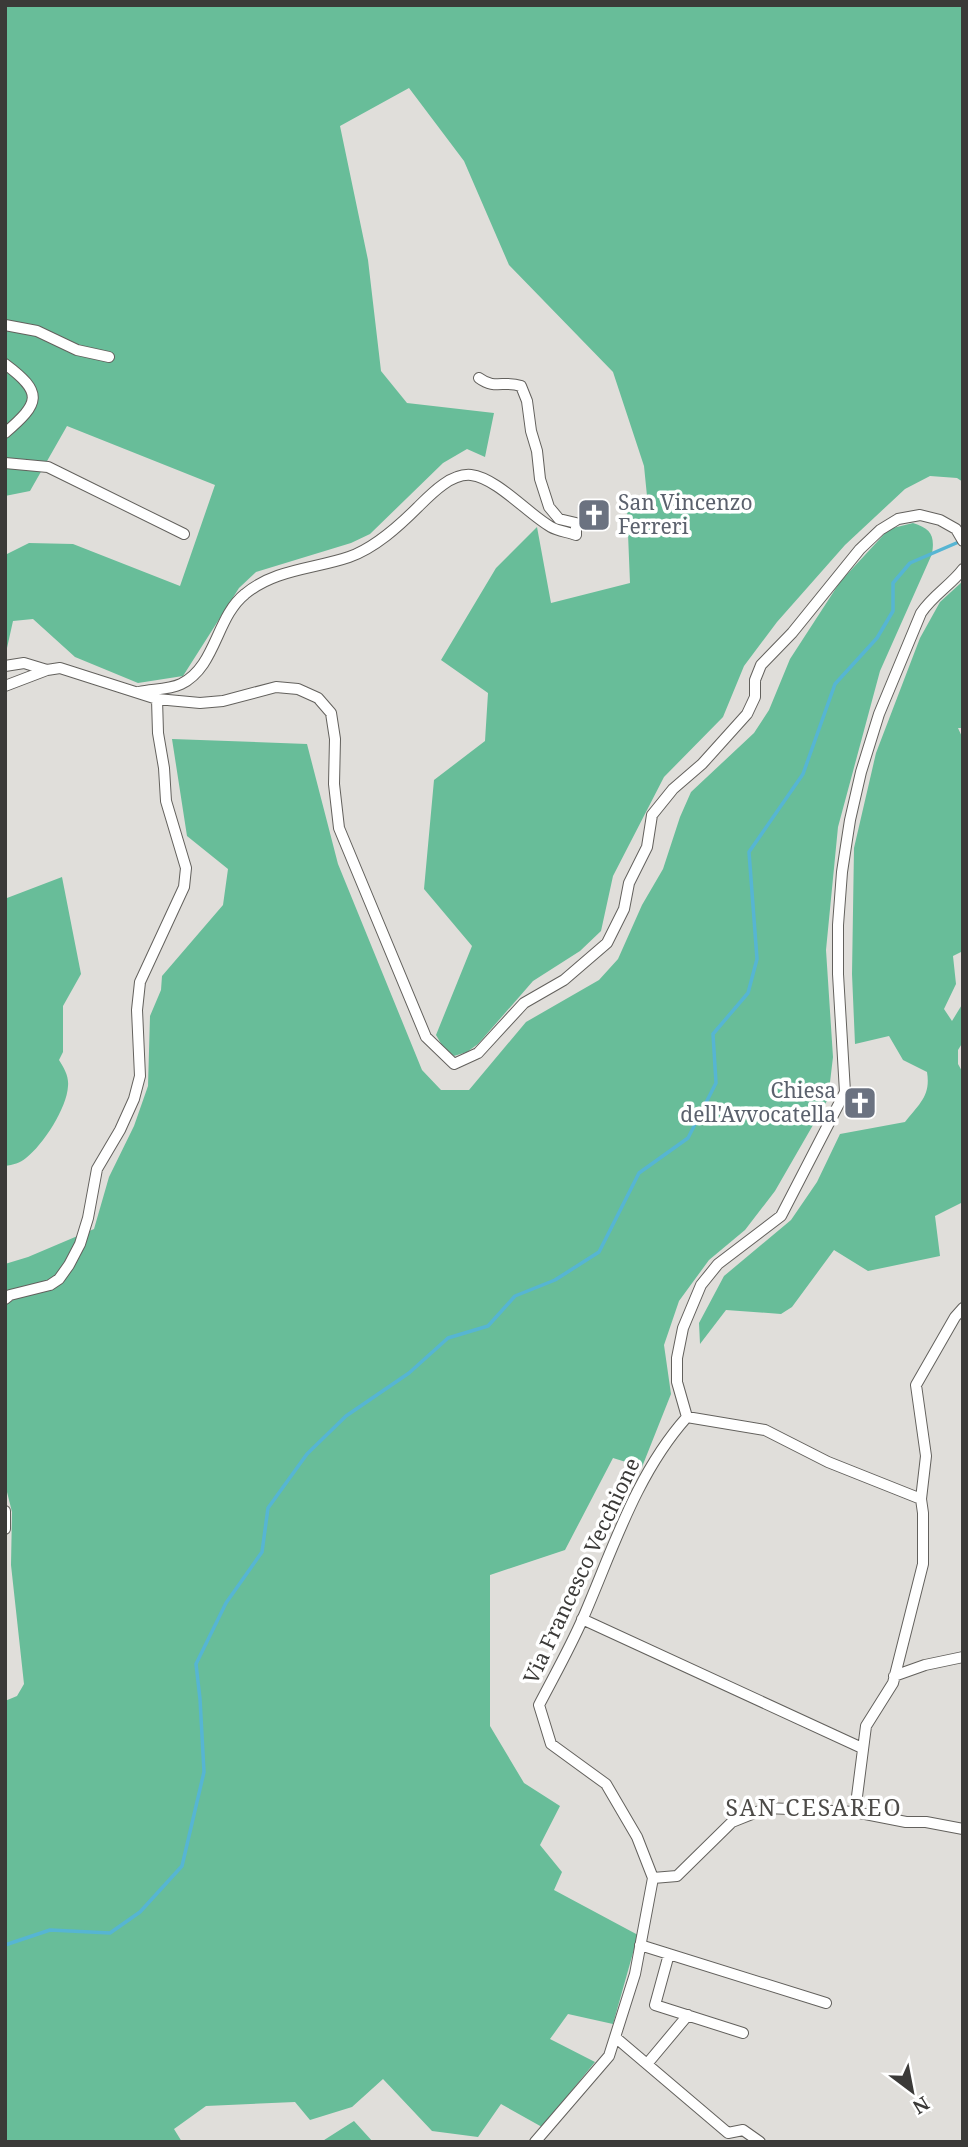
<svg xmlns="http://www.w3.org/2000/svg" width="968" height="2147" viewBox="0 0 968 2147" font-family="'Noto Serif',serif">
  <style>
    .forest { fill: #68bd99 }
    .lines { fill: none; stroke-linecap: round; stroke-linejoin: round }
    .stream { stroke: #56b5d3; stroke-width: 3.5 }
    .minor-casing { stroke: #63615d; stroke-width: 12 }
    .minor { stroke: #fff; stroke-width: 10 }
    .labels { text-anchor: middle; stroke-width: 7; stroke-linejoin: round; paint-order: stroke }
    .worship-label { font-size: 21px; fill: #5b616d; stroke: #fff; text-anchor: start }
    .street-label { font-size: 21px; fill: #3b3a38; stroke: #fff }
    .neighbourhood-label { font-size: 23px; letter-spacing: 2px; fill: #4d4b48; stroke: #fff }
  </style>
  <rect width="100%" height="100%" fill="#e0deda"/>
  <path class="forest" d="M 5,5 L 963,5 L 963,482 L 957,478 L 930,476 L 905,489 L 845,545 L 777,622 L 744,666 L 723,717 L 664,777 L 613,876 L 601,931 L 580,951 L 533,981 L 478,1044 L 467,1052 L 454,1056 L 443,1047 L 436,1035 L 472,946 L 424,889 L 434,780 L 485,741 L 488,693 L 441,660 L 496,568 L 537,527 L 551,603 L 630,583 L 627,509 L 648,506 L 644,466 L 613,372 L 509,265 L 464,161 L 409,88 L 340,126 L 368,260 L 381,371 L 407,403 L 494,413 L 485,457 L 467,449 L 443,463 L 370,534 L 351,543 L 256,572 L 239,588 L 183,676 L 138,683 L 75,657 L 33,619 L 13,621 L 5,657 L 5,555 L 29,543 L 73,544 L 180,586 L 215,485 L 67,426 L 30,491 L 5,496 Z
    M 913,523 C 931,529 935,535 932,554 L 880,671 L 838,827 L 826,950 L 833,1057 L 828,1099 L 775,1191 L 745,1230 L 709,1260 L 679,1301 L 664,1345 L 671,1394 L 642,1467 L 613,1458 L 565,1550 L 490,1575 L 490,1726 L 524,1783 L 560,1806 L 540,1845 L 562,1872 L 554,1890 L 638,1935 L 613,2024 L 568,2014 L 550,2039 L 595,2062 L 542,2127 L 501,2104 L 478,2137 L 432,2131 L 383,2079 L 352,2107 L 310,2120 L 295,2102 L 206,2106 L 174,2129 L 182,2142 L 5,2142 L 5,1701 L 17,1696 L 24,1684 L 11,1565 L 12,1512 L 5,1484 L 5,1264 L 28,1257 L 94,1229 L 109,1177 L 134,1126 L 148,1086 L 150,1016 L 161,990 L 162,976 L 223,905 L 228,869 L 187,836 L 172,739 L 307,744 L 338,864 L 422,1070 L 441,1090 L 469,1090 L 526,1022 L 599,980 L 618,959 L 642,905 L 663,869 L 680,817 L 691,792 L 754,733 L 769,710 L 790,659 L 840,582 L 889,529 Z
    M 963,581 L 963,728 L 958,728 L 963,739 L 963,951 L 953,956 L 956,984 L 944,1009 L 952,1021 L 963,1003 L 963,1042 L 958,1050 L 958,1064 L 963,1073 L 963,1202 L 935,1216 L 940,1256 L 868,1271 L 834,1250 L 792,1307 L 781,1314 L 726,1310 L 700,1344 L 699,1323 L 724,1276 L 791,1220 L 817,1182 L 840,1134 L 905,1122 C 919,1104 931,1096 927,1072 L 903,1060 L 889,1036 L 855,1044 L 852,974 L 854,848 L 876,753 L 920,638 L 940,602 Z
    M 62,877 L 81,974 L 63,1006 L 63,1052 L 59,1060 C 64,1068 69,1076 68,1086 C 67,1108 43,1145 26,1158 C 20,1163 13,1165 5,1166 L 5,895 L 7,898 Z
    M 354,2121 L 373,2142 L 321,2142 Z"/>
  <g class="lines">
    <path class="stream" d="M 5,1945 L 50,1930 L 110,1933 L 140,1912 L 182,1866 L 204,1772 L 200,1699 L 196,1664 L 226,1603 L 262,1552 L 268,1508 L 307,1454 L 346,1416 L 409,1373 L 448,1338 L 488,1326 L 515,1296 L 555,1280 L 599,1252 L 639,1173 L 688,1138 L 716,1083 L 713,1034 L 748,993 L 757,959 L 749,852 L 803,774 L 835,684 L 877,638 L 893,611 L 893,583 L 910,563 L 961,541"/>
    <defs>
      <path id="minor" d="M 5,325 L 37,331 L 77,350 L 109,357
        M 5,364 C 44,393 40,403 5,433
        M 5,463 L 48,467 L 184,534
        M 5,666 L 24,663 L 47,670
        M 5,686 L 47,670 L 60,668 L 157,699 L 200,703 L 223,701 L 276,687 L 298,689 L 318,698 L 331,713 L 335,739 L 334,784 L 339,828 L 426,1037 L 454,1064 L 478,1053 L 524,1003 L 564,980 L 607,943 L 624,909 L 629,883 L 647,847 L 652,815 L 673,789 L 702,764 L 747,714 L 755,697 L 755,680 L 761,665 L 792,633 L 860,549 L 880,530 L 898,519 L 920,515 L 940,520 L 956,529 L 963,541
        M 139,692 C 153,689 168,690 181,684 C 216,667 216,617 245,594 C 275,569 314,569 349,557 C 375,548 399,526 418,507 C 431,494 451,473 471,475 C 497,478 528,514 551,527 C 558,531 568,532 576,535 L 576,523 L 559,519 L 549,507 L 540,479 L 537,451 L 531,431 L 527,401 L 521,386 C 504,380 495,390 479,378
        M 5,1299 L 10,1295 L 50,1285 L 59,1279 L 69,1265 L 80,1244 L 88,1218 L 97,1169 L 120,1130 L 134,1099 L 140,1076 L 137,1010 L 140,982 L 184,887 L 186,868 L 166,801 L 164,768 L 158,733 L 157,699
        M 687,1417 L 677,1382 L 677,1358 L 683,1328 L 701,1285 L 718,1264 L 781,1216 L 845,1092 L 838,974 L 838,925 L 842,872 L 850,820 L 861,772 L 879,714 L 921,613 C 933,595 951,585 963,569
        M 687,1417 L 765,1430 L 828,1462 L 921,1499
        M 5,1511 L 5,1529
        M 582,1619 L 862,1748
        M 894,1676 L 925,1665 L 963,1657
        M 855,1812 L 866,1726 L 893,1683 L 923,1564 L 923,1513 L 921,1499 L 926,1456 L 916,1385 L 955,1317 L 963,1308
        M 653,1878 L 637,1837 L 606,1784 L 551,1744 L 539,1705 C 554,1676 570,1648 583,1618 C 613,1549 636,1474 687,1417
        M 653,1878 L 677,1876 L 732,1822 L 767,1808 L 855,1812 L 906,1822 L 926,1822 L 963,1829
        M 640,1945 L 826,2003
        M 669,1954 L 655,2005 L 743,2033
        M 615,2037 L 728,2133 L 743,2130 L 760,2142
        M 647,2064 L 688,2015
        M 535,2142 L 609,2056 L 635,1974 L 653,1878"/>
    </defs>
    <use href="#minor" class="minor-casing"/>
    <use href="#minor" class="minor"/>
  </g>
  <defs>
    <symbol id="church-square" viewBox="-11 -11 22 22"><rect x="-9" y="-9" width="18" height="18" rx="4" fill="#6b7280" stroke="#fff"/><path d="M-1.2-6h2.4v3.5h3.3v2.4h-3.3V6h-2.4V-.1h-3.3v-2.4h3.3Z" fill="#fff"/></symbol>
  </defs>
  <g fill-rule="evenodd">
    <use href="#church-square" x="575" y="496" width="38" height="38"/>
    <use href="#church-square" x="841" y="1084" width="38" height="38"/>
  </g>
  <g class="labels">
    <g class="worship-label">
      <text x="618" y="510">San Vincenzo<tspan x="618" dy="24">Ferreri</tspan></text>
      <text x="836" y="1098" text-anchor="end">Chiesa<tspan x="836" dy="24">dell'Avvocatella</tspan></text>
    </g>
    <g class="street-label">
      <text transform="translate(582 1571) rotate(-65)" y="7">Via Francesco Vecchione</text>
    </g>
    <g class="neighbourhood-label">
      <text x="814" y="1816">SAN CESAREO</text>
    </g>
  </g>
  <rect width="968" height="2147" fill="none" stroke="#3b3a38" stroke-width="14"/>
  <g transform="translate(912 2091) rotate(148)" stroke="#ffffff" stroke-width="5" paint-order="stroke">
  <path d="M0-5L12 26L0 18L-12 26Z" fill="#3b3a38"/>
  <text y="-10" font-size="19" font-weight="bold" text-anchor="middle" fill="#3b3a38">N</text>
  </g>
</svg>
